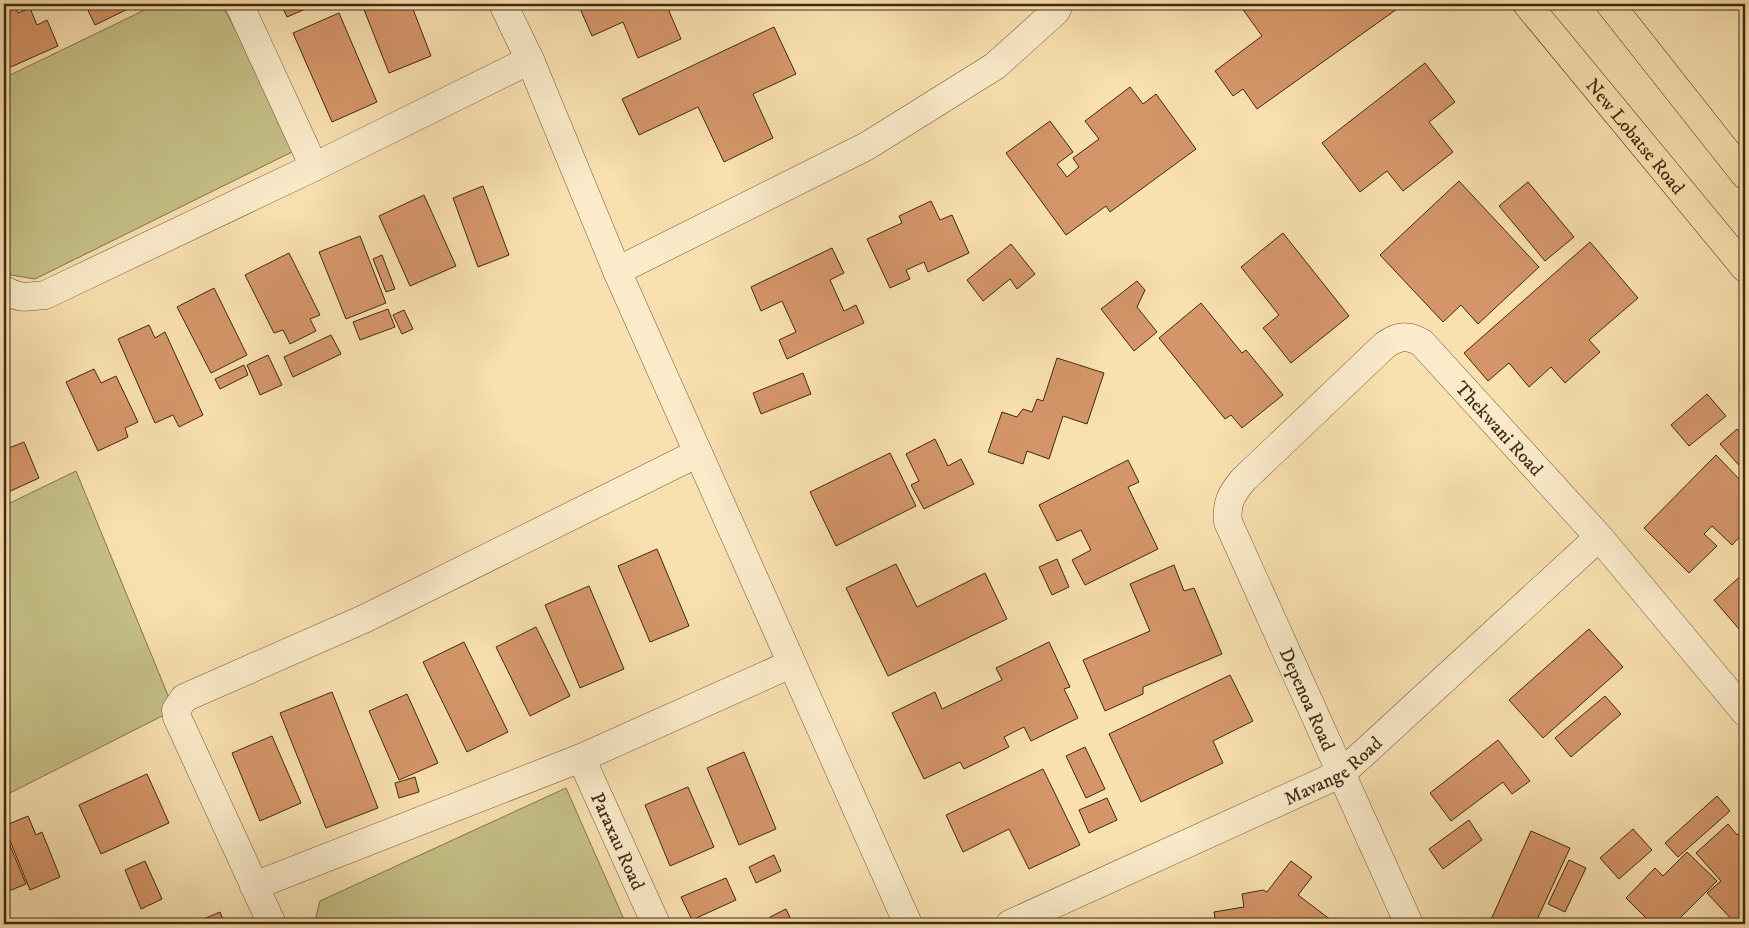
<svg xmlns="http://www.w3.org/2000/svg" width="1749" height="928" viewBox="0 0 1749 928" font-family="'IM FELL DW Pica',serif">
  <style>
    .green { fill: #c5c086; stroke: #82744c }
    .building { fill: #d49669; stroke: #402912 }
    .lines { fill: none; stroke-linecap: round; stroke-linejoin: round }
    .minor-casing { stroke: #6e5739; stroke-width: 29 }
    .primary-casing { stroke: #402912; stroke-width: 29 }
    .minor { stroke: #fbebcb; stroke-width: 28 }
    .primary { stroke: #f9e0af; stroke-width: 28 }
    .labels { text-anchor: middle; stroke-width: 4; stroke-linejoin: round; paint-order: stroke }
    .street-label { font-size: 19px; fill: #402912; stroke: #fbebcb }
  </style>
  <rect width="100%" height="100%" fill="#f9e0af"/>
  <filter id="stains"><feTurbulence type="fractalNoise" baseFrequency=".004" numOctaves="4"/><feColorMatrix values="0 0 0 0 .2 0 0 0 0 .09 0 0 0 0 .02 0 0 0 .5 -.17"/></filter>
  <radialGradient id="worn" r=".72"><stop offset=".6" stop-color="#630" stop-opacity="0"/><stop offset="1" stop-color="#630" stop-opacity=".3"/></radialGradient>
  <path class="green" d="M 157,4 L 221,4 L 302,147 L 35,279 L 11,275 L 4,258 L 4,78 Z
    M 76,471 L 174,710 L 4,796 L 4,506 Z
    M 566,788 L 626,924 L 314,924 L 320,901 Z"/>
  <path class="building" d="M 8,4 L 14,4 L 18,13 L 30,8 L 37,25 L 47,20 L 58,46 L 4,70 L 4,6 Z
    M 85,4 L 138,4 L 95,25 Z
    M 281,4 L 317,4 L 287,17 Z
    M 371,4 L 411,4 L 431,56 L 389,73 L 363,7 Z
    M 578,4 L 666,4 L 681,39 L 638,58 L 623,22 L 592,36 Z
    M 1239,4 L 1393,4 L 1397,9 L 1257,109 L 1243,89 L 1233,96 L 1215,71 L 1262,36 Z
    M 339,13 L 377,102 L 332,122 L 293,33 Z
    M 774,27 L 796,74 L 753,94 L 773,138 L 724,162 L 698,107 L 639,135 L 622,99 Z
    M 1425,63 L 1455,102 L 1429,122 L 1453,152 L 1403,191 L 1387,171 L 1360,192 L 1322,143 Z
    M 1130,87 L 1143,104 L 1156,94 L 1196,149 L 1110,212 L 1106,206 L 1066,235 L 1006,153 L 1050,121 L 1073,152 L 1057,164 L 1067,177 L 1079,167 L 1073,158 L 1099,139 L 1085,121 Z
    M 1459,181 L 1539,267 L 1478,324 L 1461,305 L 1443,322 L 1380,255 Z
    M 1528,182 L 1574,237 L 1545,261 L 1499,206 Z
    M 483,186 L 509,255 L 478,267 L 453,198 Z
    M 424,195 L 456,266 L 410,286 L 379,216 Z
    M 931,201 L 940,220 L 952,215 L 969,253 L 928,272 L 924,262 L 906,270 L 910,279 L 890,288 L 867,239 L 902,223 L 899,216 Z
    M 1283,233 L 1349,316 L 1291,363 L 1263,328 L 1279,315 L 1241,267 Z
    M 360,236 L 386,303 L 346,319 L 319,252 Z
    M 1590,242 L 1638,298 L 1589,340 L 1600,352 L 1565,383 L 1551,367 L 1529,387 L 1509,363 L 1488,381 L 1464,353 Z
    M 1011,244 L 1035,274 L 1017,289 L 1010,279 L 983,301 L 967,280 Z
    M 832,248 L 844,273 L 830,280 L 844,311 L 856,305 L 864,323 L 787,359 L 779,340 L 796,332 L 782,301 L 761,311 L 751,287 Z
    M 289,253 L 320,315 L 310,319 L 316,331 L 290,344 L 283,330 L 274,333 L 245,275 Z
    M 382,255 L 395,289 L 386,292 L 373,259 Z
    M 1137,281 L 1145,290 L 1137,307 L 1157,332 L 1134,351 L 1101,309 Z
    M 214,288 L 247,355 L 211,373 L 177,307 Z
    M 1201,303 L 1242,353 L 1246,350 L 1283,395 L 1242,428 L 1231,415 L 1225,419 L 1159,338 Z
    M 388,309 L 395,327 L 360,340 L 353,322 Z
    M 404,310 L 413,329 L 402,334 L 393,315 Z
    M 149,325 L 155,338 L 165,332 L 203,415 L 179,427 L 173,415 L 155,423 L 118,339 Z
    M 331,335 L 341,354 L 293,377 L 284,357 Z
    M 268,355 L 282,385 L 260,395 L 247,365 Z
    M 1057,358 L 1104,373 L 1087,424 L 1063,416 L 1049,459 L 1027,451 L 1023,464 L 988,452 L 1002,412 L 1017,417 L 1023,409 L 1032,412 L 1037,399 L 1043,401 Z
    M 244,365 L 248,375 L 220,389 L 215,379 Z
    M 94,369 L 101,383 L 116,376 L 138,422 L 125,428 L 128,437 L 98,451 L 66,382 Z
    M 803,373 L 811,394 L 761,414 L 753,393 Z
    M 1707,394 L 1726,416 L 1689,446 L 1671,425 Z
    M 1737,429 L 1745,439 L 1745,472 L 1720,444 Z
    M 935,439 L 948,466 L 961,459 L 974,484 L 924,509 L 911,485 L 919,481 L 906,454 Z
    M 24,442 L 39,478 L 4,494 L 4,450 Z
    M 890,453 L 916,506 L 836,546 L 810,492 Z
    M 1716,455 L 1745,485 L 1745,531 L 1732,545 L 1712,526 L 1704,534 L 1717,546 L 1689,573 L 1644,528 Z
    M 1128,460 L 1139,482 L 1128,487 L 1158,549 L 1085,585 L 1072,560 L 1091,550 L 1081,530 L 1057,541 L 1039,505 Z
    M 657,549 L 689,626 L 650,642 L 618,566 Z
    M 1057,559 L 1069,587 L 1052,595 L 1039,567 Z
    M 896,564 L 917,607 L 985,573 L 1007,619 L 888,676 L 846,588 Z
    M 1174,565 L 1184,591 L 1194,588 L 1222,654 L 1143,687 L 1143,694 L 1105,711 L 1083,660 L 1150,631 L 1130,584 Z
    M 1745,572 L 1745,636 L 1714,600 Z
    M 589,586 L 624,669 L 580,688 L 545,605 Z
    M 536,627 L 570,696 L 530,716 L 496,647 Z
    M 1589,629 L 1623,667 L 1543,738 L 1509,700 Z
    M 464,642 L 508,732 L 467,752 L 423,662 Z
    M 1049,642 L 1070,687 L 1064,689 L 1078,718 L 1031,741 L 1024,727 L 1004,737 L 1009,747 L 964,769 L 960,762 L 924,779 L 892,713 L 935,692 L 942,709 L 1002,680 L 996,668 Z
    M 1230,675 L 1253,721 L 1213,741 L 1223,763 L 1141,802 L 1109,734 Z
    M 332,692 L 378,808 L 326,828 L 280,713 Z
    M 407,694 L 438,763 L 399,780 L 369,711 Z
    M 1605,696 L 1621,714 L 1571,757 L 1555,738 Z
    M 272,736 L 301,803 L 260,821 L 232,753 Z
    M 1498,740 L 1530,781 L 1512,794 L 1503,782 L 1451,821 L 1430,793 Z
    M 1085,747 L 1105,789 L 1086,798 L 1066,756 Z
    M 744,752 L 776,829 L 739,845 L 707,768 Z
    M 1043,769 L 1080,845 L 1029,869 L 1009,829 L 963,852 L 946,815 Z
    M 147,774 L 169,823 L 101,854 L 79,805 Z
    M 415,777 L 419,792 L 399,798 L 395,783 Z
    M 688,787 L 714,847 L 670,866 L 645,805 Z
    M 1717,796 L 1730,811 L 1678,857 L 1665,843 Z
    M 1107,798 L 1117,820 L 1089,833 L 1079,810 Z
    M 28,816 L 36,835 L 42,832 L 60,877 L 30,890 L 4,826 Z
    M 1469,820 L 1482,840 L 1443,869 L 1429,849 Z
    M 1728,824 L 1737,835 L 1745,827 L 1745,918 L 1739,924 L 1736,924 L 1707,893 L 1721,881 L 1696,853 Z
    M 1633,829 L 1652,850 L 1619,879 L 1600,858 Z
    M 4,831 L 26,884 L 4,893 Z
    M 1531,831 L 1570,848 L 1535,924 L 1489,924 Z
    M 1687,852 L 1717,881 L 1674,924 L 1652,924 L 1626,898 L 1655,868 L 1663,876 Z
    M 774,855 L 781,871 L 756,883 L 749,867 Z
    M 1569,860 L 1586,868 L 1565,912 L 1548,904 Z
    M 145,861 L 162,899 L 141,909 L 125,870 Z
    M 1291,861 L 1312,877 L 1298,895 L 1331,920 L 1328,924 L 1287,924 L 1286,923 L 1278,924 L 1216,924 L 1214,912 L 1244,907 L 1242,894 L 1263,890 L 1267,892 Z
    M 726,878 L 736,900 L 692,920 L 681,897 Z
    M 786,909 L 793,924 L 774,924 L 770,917 Z
    M 220,912 L 225,924 L 195,924 L 194,923 Z
    M 24,919 L 26,924 L 13,924 Z"/>
  <g class="lines">
    <defs>
      <g id="minor">
        <path d="M 239,4 L 314,167"/>
        <path d="M 503,4 L 530,60 L 617,271 L 908,924"/>
        <path d="M 617,271 L 867,146 L 995,66 L 1056,11 L 1059,4"/>
        <path d="M 4,290 C 19,299 28,297 45,295 L 314,167 L 530,60"/>
        <path id="s1" d="M 581,758 L 656,924"/>
        <path d="M 254,886 L 581,758 L 791,664"/>
        <path d="M 272,924 L 177,717 L 176,710 L 184,698 L 366,618 L 698,453"/>
        <path id="s2" d="M 1010,924 L 1342,773 L 1599,537"/>
        <path id="s3" d="M 1409,924 L 1228,522 C 1226,504 1231,494 1243,480 L 1385,345 C 1398,336 1408,334 1422,343 L 1599,537 L 1745,712"/>
      </g>
      <g id="primary">
        <path id="s4" d="M 1527,4 L 1745,268"/>
        <path d="M 1610,4 L 1745,175"/>
      </g>
    </defs>
    <use href="#minor" class="minor-casing"/>
    <use href="#primary" class="primary-casing"/>
    <use href="#minor" class="minor"/>
    <use href="#primary" class="primary"/>
  </g>
  <g class="labels">
    <g class="street-label">
      <text dy="7" stroke="none"><textPath href="#s4" startOffset="171">New Lobatse Road</textPath></text>
      <text dy="7" stroke="none"><textPath href="#s3" startOffset="838">Thekwani Road</textPath></text>
      <text transform="translate(1308 699) rotate(66)" y="7">Depenoa Road</text>
      <text dy="7" stroke="none"><textPath href="#s2" startOffset="358">Mavange Road</textPath></text>
      <text dy="7" stroke="none"><textPath href="#s1" startOffset="91">Paraxau Road</textPath></text>
    </g>
  </g>
  <rect width="1749" height="928" fill="none" stroke="#f9e0af" stroke-width="20"/>
  <rect x="5" y="5" width="1739" height="918" fill="none" stroke="#402912" stroke-width="2.5"/>
  <rect x="10" y="10" width="1729" height="908" fill="none" stroke="#402912"/>
  <rect width="100%" height="100%" filter="url(#stains)"/>
  <rect width="100%" height="100%" fill="url(#worn)"/>
</svg>
